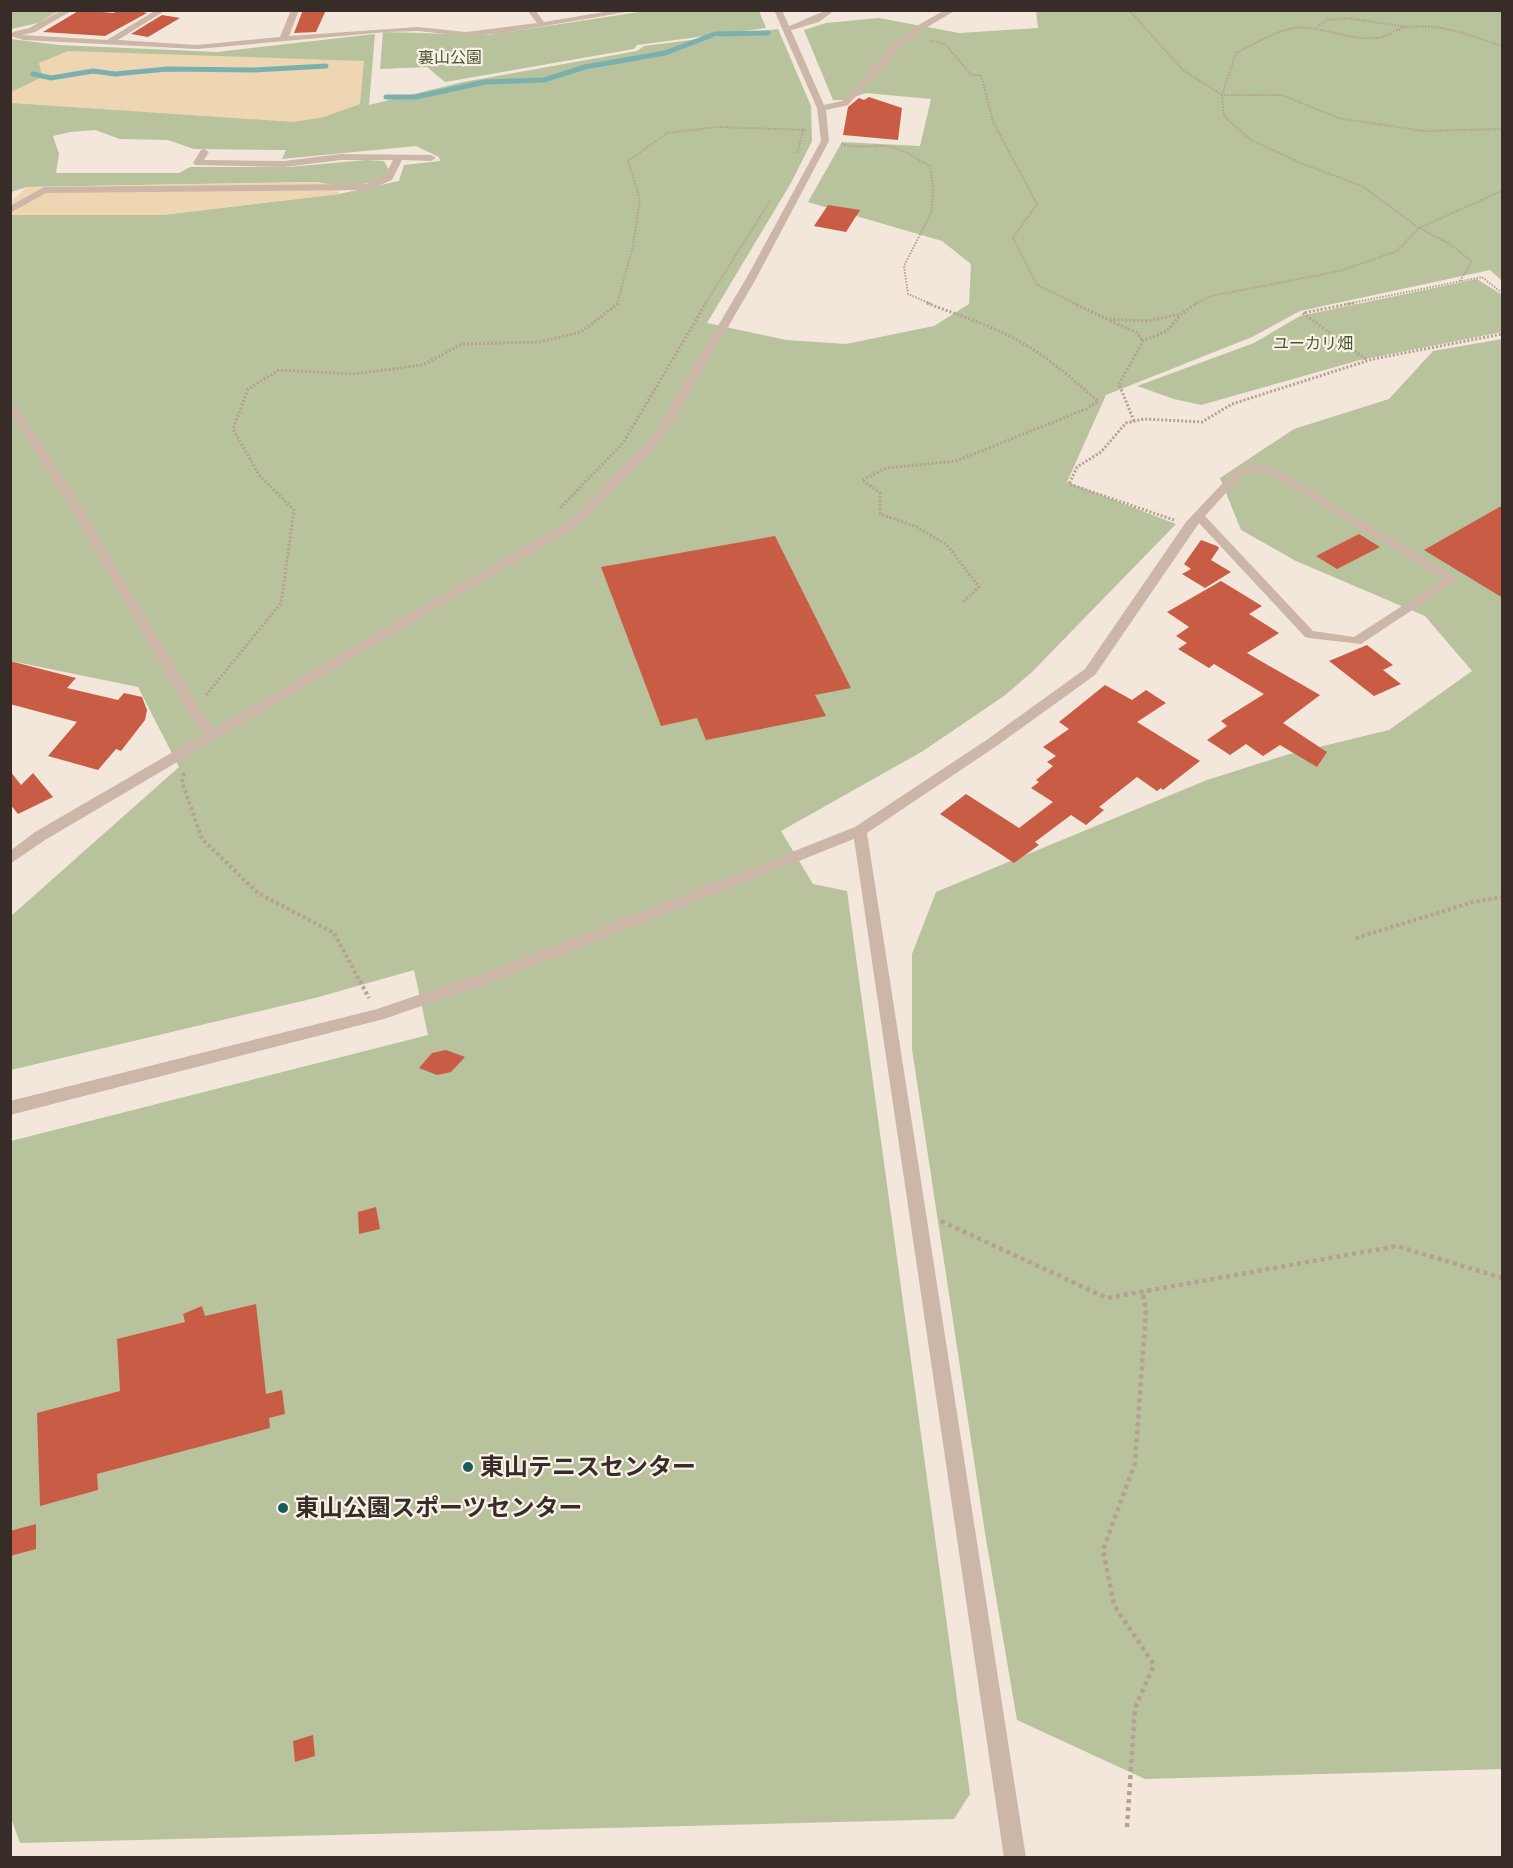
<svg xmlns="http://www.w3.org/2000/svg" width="1513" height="1868" viewBox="0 0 1513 1868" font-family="'Fira Sans Condensed','Noto Sans JP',sans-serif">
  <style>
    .green { fill: #b8c29c }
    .sand { fill: #efd6b2 }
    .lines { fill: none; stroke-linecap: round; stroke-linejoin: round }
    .stream { stroke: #7ab1af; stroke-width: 5 }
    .building { fill: #c95c44 }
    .path-far3 { stroke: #b79f92; stroke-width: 2; stroke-dasharray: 1.5 1.5; stroke-linecap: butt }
    .path-far2 { stroke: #b79f92; stroke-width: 3; stroke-dasharray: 2 2; stroke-linecap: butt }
    .path-far1 { stroke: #b79f92; stroke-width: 4; stroke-dasharray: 3 3; stroke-linecap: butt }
    .path { stroke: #b79f92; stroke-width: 4.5; stroke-dasharray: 4 4; stroke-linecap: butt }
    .minor { fill: #cbb6a8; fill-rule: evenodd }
    .poi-dot { fill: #1c5a5a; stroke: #faf1e9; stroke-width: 2 }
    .labels { text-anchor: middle; stroke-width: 4.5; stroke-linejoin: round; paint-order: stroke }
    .far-park-label { font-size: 16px; fill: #4a572b; stroke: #faf1e9 }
    .near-poi-label { font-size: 24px; font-weight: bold; fill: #382c28; stroke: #faf1e9; text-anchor: start }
  </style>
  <rect width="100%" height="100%" fill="#f3e7dc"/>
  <path class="green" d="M 652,10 L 759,11 L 766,28 L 637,45 L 634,49 L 445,82 L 427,67 L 380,69 L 383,32 L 489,35 Z
    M 1036,10 L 1502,11 L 1502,281 L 1490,270 L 1300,311 L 1252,337 L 1106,395 L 1067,482 L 1176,524 L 1032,672 L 1004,696 L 923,751 L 781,831 L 813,884 L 847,891 L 970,1794 L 954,1819 L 20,1843 L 10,1815 L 11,1141 L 428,1035 L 414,970 L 315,998 L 11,1070 L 11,916 L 179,767 L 138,687 L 11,661 L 11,215 L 162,215 L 339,194 L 399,181 L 404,165 L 440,161 L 439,157 L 416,146 L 282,159 L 286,150 L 194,149 L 168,140 L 120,139 L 95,130 L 70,132 L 53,136 L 59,154 L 56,173 L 179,173 L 190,167 L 289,167 L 366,160 L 384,161 L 389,170 L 384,178 C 358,187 345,188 318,182 L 27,187 L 11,192 L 11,39 L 59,45 L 217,52 L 375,34 L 369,105 L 463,82 L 637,51 L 644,46 L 778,29 L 811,106 L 812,141 L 791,183 L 707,323 L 786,340 L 846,344 L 934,326 L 969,304 L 971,264 L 942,241 L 808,202 L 842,142 L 920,146 L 931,99 L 866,93 L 845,100 L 833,100 L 804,30 L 826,23 L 879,18 L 959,33 L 1038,28 Z
    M 10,11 L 11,10 L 58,11 L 38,23 L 11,29 Z
    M 1477,279 L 1502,295 L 1502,332 L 1360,360 L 1201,405 L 1174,399 L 1137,386 L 1254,343 L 1300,316 Z
    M 1502,339 L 1502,1769 L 1145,1779 L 1017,1720 L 985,1533 L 912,1049 L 912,954 L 936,892 L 1207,780 L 1286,755 L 1389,730 L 1472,671 L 1425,616 L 1296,561 L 1241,530 L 1220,478 L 1294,429 L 1389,399 L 1433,351 Z"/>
  <path class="sand" d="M 68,51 L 364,61 L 360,104 L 324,117 L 294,122 L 11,103 L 11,92 L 42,77 L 39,63 Z
    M 318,182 L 340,187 L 339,194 L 162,215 L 11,215 L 13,200 L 27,187 Z"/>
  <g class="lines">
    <path class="stream" d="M 33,74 L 51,78 L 93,71 L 115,74 L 167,69 L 254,70 L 326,66
      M 386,97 L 416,97 L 485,82 L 544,80 L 585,67 L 665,53 L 715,34 L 768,33"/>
  </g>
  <path class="building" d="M 80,10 L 114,13 L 118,10 L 136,10 L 147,13 L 105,36 L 43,32 Z
    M 303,10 L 326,10 L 316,32 L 294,33 Z
    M 162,15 L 180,18 L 148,37 L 131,34 Z
    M 869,97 L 902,108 L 898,140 L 843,135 L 848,107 L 859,98 L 864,100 Z
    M 828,205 L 860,210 L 846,232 L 814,226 Z
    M 1503,505 L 1503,598 L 1424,550 Z
    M 1359,534 L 1380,547 L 1337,569 L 1316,556 Z
    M 775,536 L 851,688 L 815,695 L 826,716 L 706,740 L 697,718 L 661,726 L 601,567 Z
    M 1201,540 L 1217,546 L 1219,548 L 1211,560 L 1231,572 L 1205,588 L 1182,574 L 1191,569 L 1184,564 Z
    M 1221,581 L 1262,606 L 1249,614 L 1279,633 L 1247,653 L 1320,695 L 1283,723 L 1327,752 L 1317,767 L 1280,745 L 1263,756 L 1246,744 L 1230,755 L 1207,740 L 1227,726 L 1221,721 L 1264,694 L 1214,664 L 1209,668 L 1178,649 L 1187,643 L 1176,636 L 1189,627 L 1167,612 Z
    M 1367,645 L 1393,665 L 1383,670 L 1401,684 L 1374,696 L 1329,661 Z
    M 10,661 L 76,678 L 67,688 L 118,700 L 124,693 L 142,697 L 147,710 L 145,720 L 121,751 L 116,749 L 98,770 L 48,756 L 77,722 L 10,704 Z
    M 1105,685 L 1132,700 L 1146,690 L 1166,703 L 1137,722 L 1200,761 L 1163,790 L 1161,788 L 1157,791 L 1137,777 L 1099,807 L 1104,810 L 1086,825 L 1071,815 L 1035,842 L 1039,845 L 1014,863 L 940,814 L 966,794 L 1019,828 L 1053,802 L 1031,788 L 1039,782 L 1036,780 L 1053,766 L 1047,762 L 1056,756 L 1043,747 L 1069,729 L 1059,722 Z
    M 10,771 L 21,785 L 33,773 L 53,797 L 18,814 L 10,804 Z
    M 446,1050 L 465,1057 L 451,1072 L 437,1075 L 419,1068 L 432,1053 Z
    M 376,1207 L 380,1229 L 359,1234 L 358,1212 Z
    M 256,1304 L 266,1394 L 282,1390 L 285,1414 L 269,1418 L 270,1428 L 97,1474 L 98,1490 L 40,1506 L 37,1413 L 120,1391 L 117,1339 L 185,1322 L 183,1314 L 202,1306 L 205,1316 Z
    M 36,1524 L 36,1549 L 10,1556 L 10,1531 Z
    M 313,1735 L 315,1756 L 295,1762 L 293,1741 Z"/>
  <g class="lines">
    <path class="path-far3" d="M 1129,10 L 1183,70 L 1222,95 L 1282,95 L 1338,118 L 1423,131 L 1502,129
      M 1314,29 L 1327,20 L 1347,18 L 1407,27
      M 930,41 L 945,44 L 971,75 L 981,75 L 993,122 L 1037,204 L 1013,238 L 1037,285 L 1077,304
      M 841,144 C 857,148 869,146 885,146 C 901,147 916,159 930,166 L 933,186 L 932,211 L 904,266 L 908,294 L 931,304
      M 797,153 L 804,128
      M 1460,281 L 1472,261 L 1448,243 L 1419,228 L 1362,186 L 1301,163 L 1251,140 L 1224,116 L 1222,95 L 1236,53 C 1257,43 1285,24 1309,28 C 1332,31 1354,40 1377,38 C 1388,37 1397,28 1408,27 C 1439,23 1473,36 1502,46
      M 617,304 L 633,246 L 640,199 L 628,161 L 667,133 L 718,127 L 806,130
      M 705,304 L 770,201
      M 1195,304 L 1211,296 L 1340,271 L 1397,251 L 1419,228 L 1502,191
      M 1347,304 L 1482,277 L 1502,293"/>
    <path class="path-far2" d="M 927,303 C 957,315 988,324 1017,340 C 1047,356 1072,379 1098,401 L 1086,409 L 956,461 L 887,468 L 862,480 L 880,493 L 880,514 L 917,527 L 947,545 L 979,587 L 963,602
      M 1073,303 L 1107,319 L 1148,321 L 1181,314
      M 1354,303 L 1303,313 L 1367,360
      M 1110,321 L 1136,332 L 1143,341
      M 1134,421 L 1119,384 L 1143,341 L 1167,331 L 1181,314 L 1197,303
      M 560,508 L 623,443 L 706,303
      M 1174,520 L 1069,484 L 1077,467 L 1101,452 L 1126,423 L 1144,419 L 1202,422 L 1232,404 L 1373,359 L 1502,334
      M 206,695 L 281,603 L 294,510 L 259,475 L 233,429 L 248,389 L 279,370 L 353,374 L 423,365 L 462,344 L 540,342 L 581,332 L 619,303"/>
    <path class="path-far1" d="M 184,773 L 182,782 L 202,839 L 258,893 L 334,933 L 369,998
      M 1356,938 L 1473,902 L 1502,897"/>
    <path class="path" d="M 941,1221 L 1107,1298 L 1397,1246 L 1502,1278
      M 1127,1827 L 1135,1708 L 1154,1665 L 1114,1605 L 1103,1550 L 1135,1463 L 1146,1310 L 1142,1291"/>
    <path class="minor" d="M 62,10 L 73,10 L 35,32 L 22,35 L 107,40 L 156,10 L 166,10 L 118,40 L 197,45 L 280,37 L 291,10 L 299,10 L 289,36 L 418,27 L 466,32 L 537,23 L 527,10 L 535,10 L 544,22 L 616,10 L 638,10 L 498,34 L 466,36 L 418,31 L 386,32 L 197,49 L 24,40 L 10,36 L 13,32 L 29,28 Z
      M 774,10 L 782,10 L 789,26 C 803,21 821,10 835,10 L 819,22 L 791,30 L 824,105 L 842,101 L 893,45 L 913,28 L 945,10 L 956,10 L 919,32 L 899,49 L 848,105 L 826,110 L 829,141 L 757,277 L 663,439 L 581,524 L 45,840 L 10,864 L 10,851 L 35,832 L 204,734 L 187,710 L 64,497 L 10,413 L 10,401 L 15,404 L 76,497 L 199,708 L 214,728 L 573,518 L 652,437 L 747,277 L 821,141 L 817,108 Z
      M 204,149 L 209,152 L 204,160 L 284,161 L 341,154 L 431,155 L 436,158 L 431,161 L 402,160 L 392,180 L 368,190 L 46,193 L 10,213 L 10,206 L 44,187 L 366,184 L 385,176 L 393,160 L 341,160 L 284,167 L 195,165 L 193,163 L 201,150 Z
      M 1267,464 L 1459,579 L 1361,644 L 1309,638 L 1305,637 L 1199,523 L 1095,675 L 998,745 L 867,833 L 1026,1858 L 1004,1858 L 854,839 L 511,975 L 384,1019 L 10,1115 L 10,1101 L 377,1009 L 501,967 L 855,827 L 988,739 L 1085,669 L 1186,522 L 1237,468 ZM 1265,471 L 1444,579 L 1354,637 L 1313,631 L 1205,516 L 1244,473 Z"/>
  </g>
  <g class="poi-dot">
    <circle cx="468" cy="1467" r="6"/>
    <circle cx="283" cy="1508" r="6"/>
  </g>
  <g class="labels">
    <g class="far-park-label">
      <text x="450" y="63">裏山公園</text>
      <text x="1313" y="349">ユーカリ畑</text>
    </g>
    <g class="near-poi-label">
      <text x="480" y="1475">東山テニスセンター</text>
      <text x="295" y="1516">東山公園スポーツセンター</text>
    </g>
  </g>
  <rect width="1513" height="1868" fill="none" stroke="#382c28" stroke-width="24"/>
</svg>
